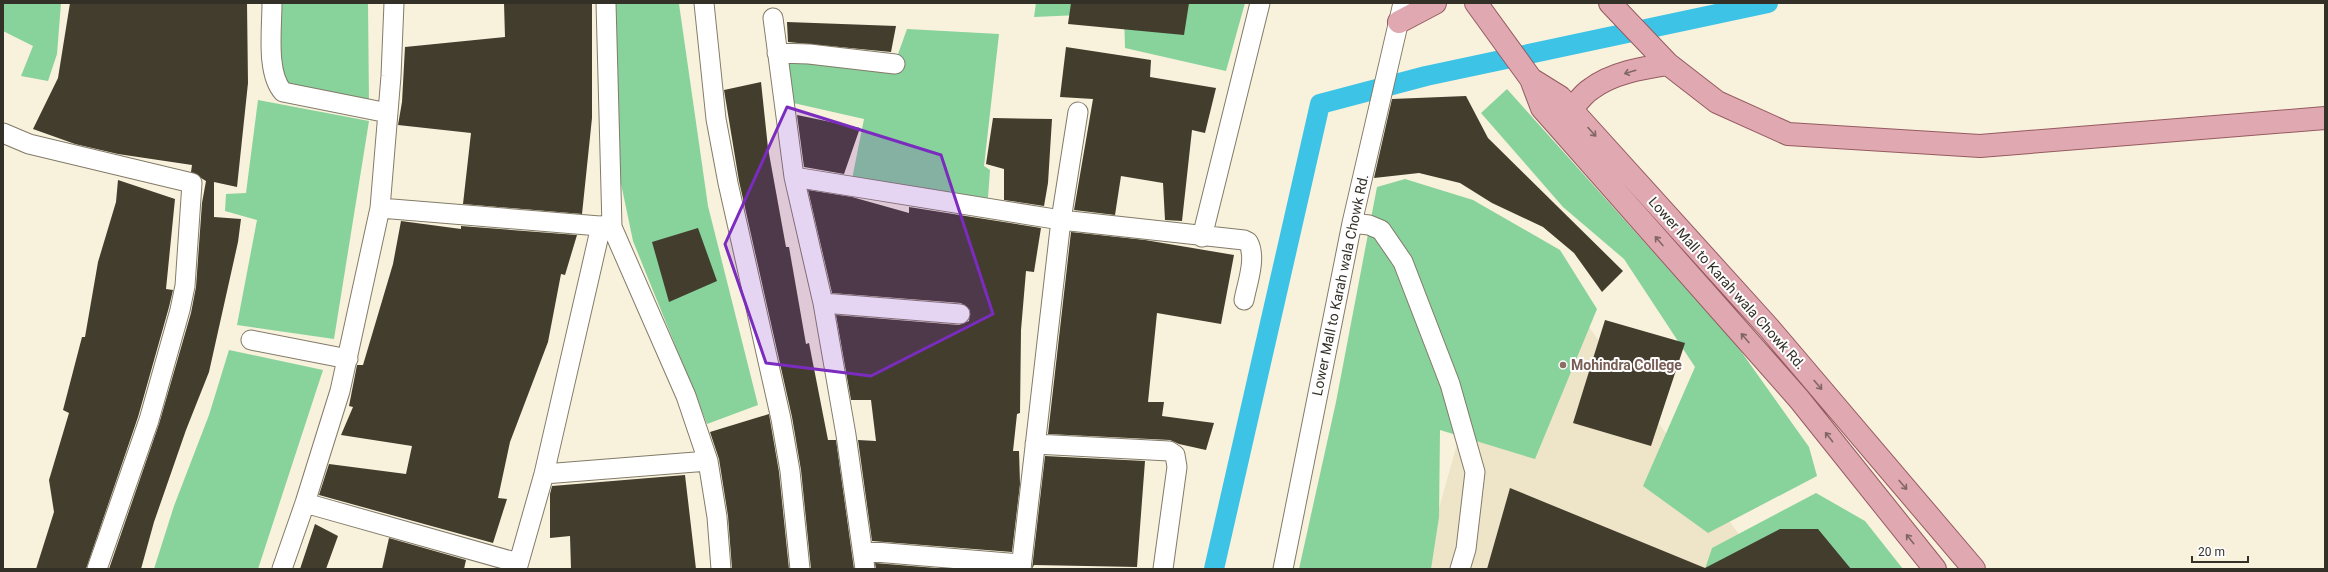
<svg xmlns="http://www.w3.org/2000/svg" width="2328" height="572" viewBox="0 0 2328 572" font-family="Roboto,sans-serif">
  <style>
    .built { fill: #eee4c8 }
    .green { fill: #88d29b }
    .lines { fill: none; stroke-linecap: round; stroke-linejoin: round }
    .canal { stroke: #3dc3e6; stroke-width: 20 }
    .building { fill: #433d2d }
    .minor-casing { stroke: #827b69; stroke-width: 21 }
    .major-casing { stroke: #965a61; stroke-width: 24 }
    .minor { stroke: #fff; stroke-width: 19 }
    .major { stroke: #e0a9b2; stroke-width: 22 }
    .oneway { stroke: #816666 }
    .marked { fill: #7b2cbf; fill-opacity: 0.2; stroke: #7b2cbf; stroke-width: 3; stroke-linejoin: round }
    .education-dot { fill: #8d6e63; stroke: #fefefe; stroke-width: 1.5 }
    .labels { text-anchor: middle; stroke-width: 4; stroke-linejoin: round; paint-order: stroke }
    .street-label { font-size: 14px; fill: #333028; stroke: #fefefe }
    .education-label { font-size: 14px; font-weight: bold; fill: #785e54; stroke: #fefefe; text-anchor: start }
  </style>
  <rect width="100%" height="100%" fill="#f8f1dc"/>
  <path class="built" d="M 1560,287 L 1764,569 L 1422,569 L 1457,444 Z"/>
  <path class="green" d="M 3,3 L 61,3 L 57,54 L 48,81 L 21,76 L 33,46 L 3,31 Z
    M 264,3 L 368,3 L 369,105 L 265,79 Z
    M 616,3 L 679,4 L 708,206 L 758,405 L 707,424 L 633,241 L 619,174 Z
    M 1036,3 L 1245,3 L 1226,71 L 1125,48 L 1124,13 L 1034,17 Z
    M 907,29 L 999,34 L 984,166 L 990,170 L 988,198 L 852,179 L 864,119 L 789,102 L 783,57 L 893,68 Z
    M 1507,89 L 1735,343 L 1809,447 L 1817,476 L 1708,533 L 1643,486 L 1695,367 L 1624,259 L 1563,207 L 1481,113 Z
    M 258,100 L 369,121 L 334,339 L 237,325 L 257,220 L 225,211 L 226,194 L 246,193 Z
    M 1405,179 L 1473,200 L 1560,250 L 1597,309 L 1535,459 L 1440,430 L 1439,517 L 1431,569 L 1299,569 L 1336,402 L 1377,187 Z
    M 229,350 L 323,370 L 258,569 L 154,569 L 174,506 L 209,415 Z
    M 1816,493 L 1865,521 L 1903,569 L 1705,569 L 1712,548 Z"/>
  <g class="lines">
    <path class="canal" d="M 1214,569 L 1320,104 L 1426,76 L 1768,3"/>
  </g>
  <path class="building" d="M 70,3 L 247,3 L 248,83 L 237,187 L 214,182 L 214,217 L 241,219 L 238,242 L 209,372 L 186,430 L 154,522 L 141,569 L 109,569 L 159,424 L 191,313 L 196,287 L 202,203 L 206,181 L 191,172 L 192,165 L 118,154 L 75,144 L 33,129 L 58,78 Z
    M 504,3 L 592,3 L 592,118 L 582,214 L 463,204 L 471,133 L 398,125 L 402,102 L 405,47 L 505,37 Z
    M 1071,3 L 1189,3 L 1184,35 L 1068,24 Z
    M 787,22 L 896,26 L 891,52 L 788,42 Z
    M 1066,47 L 1151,60 L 1150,77 L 1216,88 L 1205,133 L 1192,130 L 1182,221 L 1165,220 L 1163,183 L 1121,176 L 1115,215 L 1074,210 L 1093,99 L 1060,97 Z
    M 761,82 L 768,148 L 786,247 L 789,247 L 806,344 L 809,343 L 828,440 L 836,440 L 854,569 L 811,569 L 801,470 L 792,417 L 739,181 L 724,90 Z
    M 1466,96 L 1488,138 L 1623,271 L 1602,292 L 1574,253 L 1543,227 L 1492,203 L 1460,183 L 1419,173 L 1374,178 L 1392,99 Z
    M 797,115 L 860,128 L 844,174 L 804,167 Z
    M 993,118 L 1052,119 L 1048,183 L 1044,206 L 1004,200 L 1004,169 L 986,164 Z
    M 118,180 L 175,199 L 166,289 L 173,290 L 169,307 L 138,417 L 86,569 L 36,569 L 54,512 L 49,480 L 69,413 L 63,410 L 82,337 L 85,337 L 98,262 L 116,202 Z
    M 808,190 L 852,197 L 909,213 L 909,207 L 1041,228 L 1034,272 L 1026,271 L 1021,330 L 1020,413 L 1017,414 L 1013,451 L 1019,451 L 1020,484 L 1012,552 L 872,541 L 858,440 L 876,441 L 871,400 L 851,400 L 836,315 L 959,325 L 969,321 L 970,310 L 961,303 L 832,293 Z
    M 401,221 L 461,229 L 461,226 L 577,235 L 565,275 L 561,274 L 548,342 L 510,442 L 498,498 L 507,499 L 493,543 L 319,495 L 329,464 L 406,474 L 412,446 L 341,435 L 353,407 L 349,406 L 357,365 L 363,365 L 393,264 Z
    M 698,228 L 717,281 L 669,302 L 652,242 Z
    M 1071,232 L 1145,240 L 1234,255 L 1221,324 L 1157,313 L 1148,402 L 1164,402 L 1162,416 L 1214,423 L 1206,450 L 1179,444 L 1170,440 L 1048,434 Z
    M 1605,320 L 1685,343 L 1651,446 L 1573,423 Z
    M 769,414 L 779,472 L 789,569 L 732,569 L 728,516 L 719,459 L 710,432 Z
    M 1045,456 L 1145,461 L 1137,567 L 1034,565 L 1032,569 Z
    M 685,475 L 696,569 L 571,569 L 570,536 L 550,538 L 550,494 L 552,486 Z
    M 1510,488 L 1705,568 L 1780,529 L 1818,529 L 1851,569 L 1487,569 Z
    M 315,524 L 338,536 L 326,569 L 300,569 Z
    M 389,538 L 466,560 L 464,569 L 382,569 Z
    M 875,563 L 948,569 L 876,569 Z"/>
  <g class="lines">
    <defs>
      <path id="minor" d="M 272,3 C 272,29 266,73 283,92 L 388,113
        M 606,3 L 612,227 L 686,396 L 708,461 L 717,517 L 721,569
        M 704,3 L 716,119 L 728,183 L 781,419 L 790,471 L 800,569
        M 773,18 L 794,177 L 823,303
        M 777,53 L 809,54 L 895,64
        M 3,133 L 29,144 L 192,183 L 185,286 L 180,310 L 149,420 L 97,569
        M 794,177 L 1061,220 L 1244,240 L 1248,242 C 1257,257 1247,284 1244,300
        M 380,208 L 612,227
        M 1352,223 L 1369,225 L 1381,230 L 1403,262 L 1450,384 L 1475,472 L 1466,549 L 1460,569
        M 1202,237 L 1260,3
        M 251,340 L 348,359
        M 1035,444 L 1169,451 L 1175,455 L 1177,467 L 1163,569
        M 544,474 L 708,461
        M 305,503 L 518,563
        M 863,551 L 1021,564
        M 282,569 L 305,503 L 340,391 L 380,208 L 391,76 L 394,3
        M 517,569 L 544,474 L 601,226
        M 865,569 L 846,435 L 823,303 L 960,314
        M 1021,569 L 1061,220 L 1078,112
        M 1283,569 L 1352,223 L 1403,3"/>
      <path id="major" d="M 1476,3 L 1531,79 L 1560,97 L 1769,328 L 1974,569
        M 1610,3 L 1668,64 L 1717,102 L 1788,134 L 1980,146 L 2325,118
        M 1399,22 L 1435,3
        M 1531,79 L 1542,108 L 1799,399 L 1935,569
        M 1571,110 C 1577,103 1583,94 1591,89 C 1612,73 1642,68 1668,64"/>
    </defs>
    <use href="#minor" class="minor-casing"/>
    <use href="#major" class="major-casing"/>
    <use href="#minor" class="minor"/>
    <use href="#major" class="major"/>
  </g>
  <defs><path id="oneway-shaft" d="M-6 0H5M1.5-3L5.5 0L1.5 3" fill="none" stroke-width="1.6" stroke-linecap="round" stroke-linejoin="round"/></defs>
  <g class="oneway">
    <use href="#oneway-shaft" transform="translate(1630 72) rotate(163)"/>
    <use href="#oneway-shaft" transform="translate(1592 132) rotate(48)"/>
    <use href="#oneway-shaft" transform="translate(1659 241) rotate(-131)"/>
    <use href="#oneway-shaft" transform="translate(1745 338) rotate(-131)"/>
    <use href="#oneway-shaft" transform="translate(1818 385) rotate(50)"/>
    <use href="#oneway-shaft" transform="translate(1829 437) rotate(-128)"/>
    <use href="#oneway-shaft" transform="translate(1903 485) rotate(50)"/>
    <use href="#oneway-shaft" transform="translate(1910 539) rotate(-129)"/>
  </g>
  <path class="marked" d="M 787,107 L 941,155 L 993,314 L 871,376 L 766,363 L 725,244 Z"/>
  <circle class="education-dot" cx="1563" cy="365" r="4"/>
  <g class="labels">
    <g class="street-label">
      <text transform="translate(1727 283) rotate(48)" y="5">Lower Mall to Karah wala Chowk Rd.</text>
      <text transform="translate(1340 285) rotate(-78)" y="5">Lower Mall to Karah wala Chowk Rd.</text>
    </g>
    <g class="education-label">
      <text x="1571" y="370">Mohindra College</text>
    </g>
  </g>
  <rect width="2328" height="572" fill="none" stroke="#333028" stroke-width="8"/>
  <path d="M2192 556v6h56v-6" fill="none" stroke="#333028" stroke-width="2"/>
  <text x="2198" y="556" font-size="12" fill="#333028" stroke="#fefefe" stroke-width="3" paint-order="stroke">20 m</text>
</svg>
